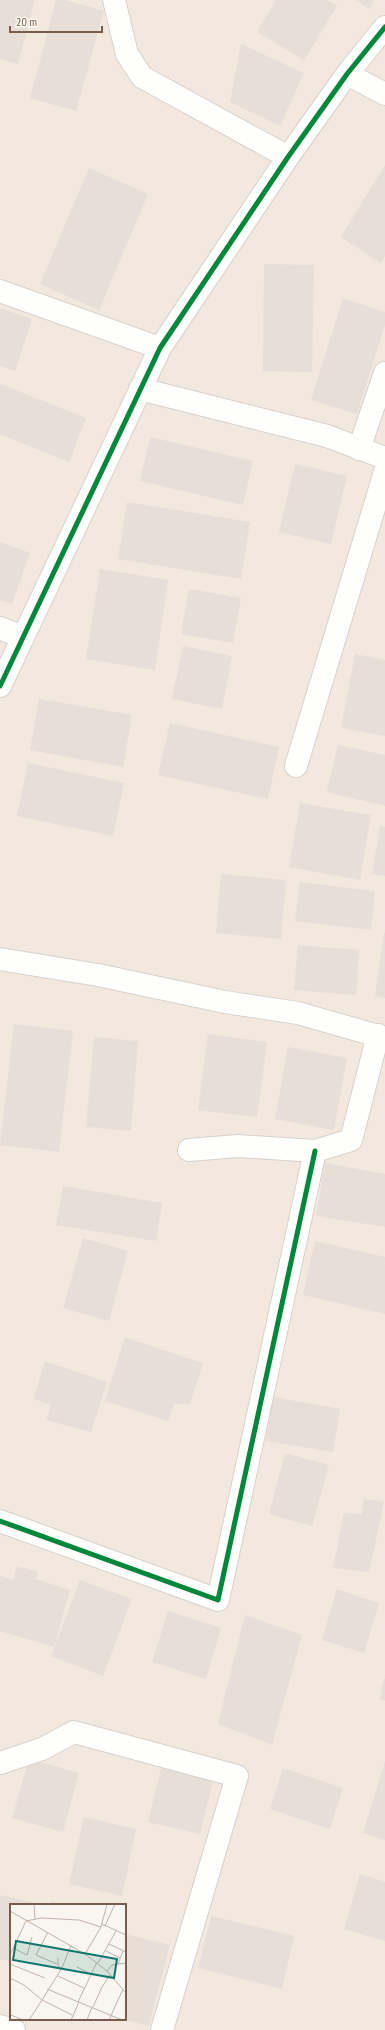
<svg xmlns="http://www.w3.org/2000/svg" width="385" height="2030" viewBox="0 0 385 2030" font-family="'PT Sans Narrow',sans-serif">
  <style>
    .residential { fill: #f2e8de; fill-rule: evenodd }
    .building { fill: #e6ded7 }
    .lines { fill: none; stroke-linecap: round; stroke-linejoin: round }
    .minor-casing { stroke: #d7d1cb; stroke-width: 24 }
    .minor { stroke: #fefefd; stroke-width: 22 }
    .cycleway-casing { stroke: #fffaf3; stroke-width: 8 }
    .cycleway { stroke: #00873e; stroke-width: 5 }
    .inset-road { fill: none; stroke: #c2b3aa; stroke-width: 1 }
    .view { fill: #0f766e; fill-opacity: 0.15; stroke: #0f766e; stroke-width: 2 }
    .inset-edge { fill: none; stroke: #7a5c4d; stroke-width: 2 }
  </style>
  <rect width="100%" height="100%" fill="#f9f5f0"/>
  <path class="residential" d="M 0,0 L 385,0 L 385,2030 L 0,2030 ZM 11,1905 L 125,1905 L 125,2019 L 11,2019 Z"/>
  <path class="building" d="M 0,0 L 35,0 L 18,64 L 0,59 Z
    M 56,0 L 65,0 L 104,11 L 76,111 L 30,98 Z
    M 276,0 L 327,0 L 337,6 L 304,60 L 257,32 Z
    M 355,0 L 374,0 L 369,9 Z
    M 241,44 L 304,73 L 280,126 L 230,102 Z
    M 385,165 L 385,256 L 381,263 L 341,237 Z
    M 89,168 L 148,194 L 99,310 L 40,284 Z
    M 264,264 L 314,265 L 312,372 L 263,371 Z
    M 343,298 L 385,312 L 385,325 L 357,414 L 311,400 Z
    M 0,308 L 32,319 L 15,371 L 0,366 Z
    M 0,384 L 86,418 L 69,462 L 0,434 Z
    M 150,437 L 253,461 L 243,505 L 140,481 Z
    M 295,464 L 347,476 L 331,544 L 279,532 Z
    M 127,502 L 250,522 L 241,579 L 118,559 Z
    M 0,542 L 30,553 L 12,604 L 0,600 Z
    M 100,569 L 168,580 L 155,670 L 86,659 Z
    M 189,589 L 241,598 L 233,643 L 181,634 Z
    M 183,646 L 232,656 L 222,709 L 172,699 Z
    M 355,654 L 385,660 L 385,736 L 341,728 Z
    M 39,699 L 132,715 L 123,767 L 30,750 Z
    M 170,723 L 279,747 L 268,799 L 158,775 Z
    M 338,745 L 385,755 L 385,806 L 327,792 Z
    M 28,763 L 124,783 L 113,836 L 17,816 Z
    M 300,803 L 371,815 L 360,880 L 289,867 Z
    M 380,826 L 385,827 L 385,876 L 372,874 Z
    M 221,874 L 286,880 L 281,939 L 216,933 Z
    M 300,882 L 375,891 L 371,930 L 295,921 Z
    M 384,933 L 385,933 L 385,998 L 375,996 Z
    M 298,945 L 359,950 L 356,995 L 294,990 Z
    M 14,1024 L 73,1031 L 59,1152 L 0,1145 Z
    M 208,1034 L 267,1042 L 257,1117 L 198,1110 Z
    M 94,1037 L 138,1041 L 131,1131 L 86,1127 Z
    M 288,1047 L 347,1058 L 334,1130 L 275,1119 Z
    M 325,1163 L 385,1174 L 385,1227 L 316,1216 Z
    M 63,1186 L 162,1203 L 156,1241 L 56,1225 Z
    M 83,1238 L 128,1251 L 109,1321 L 63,1308 Z
    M 315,1241 L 385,1257 L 385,1314 L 303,1295 Z
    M 125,1337 L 203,1363 L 190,1404 L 174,1404 L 168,1421 L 105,1401 Z
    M 45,1361 L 107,1382 L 91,1432 L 46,1420 L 51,1405 L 34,1399 Z
    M 273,1397 L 340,1409 L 333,1452 L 266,1441 Z
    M 285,1453 L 329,1465 L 312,1526 L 269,1514 Z
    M 364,1499 L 384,1502 L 369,1572 L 333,1568 L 344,1513 L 362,1514 Z
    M 17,1566 L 38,1572 L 36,1579 L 70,1590 L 54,1647 L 0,1631 L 0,1576 L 13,1580 Z
    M 80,1580 L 132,1599 L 103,1676 L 51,1656 Z
    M 337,1589 L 379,1603 L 364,1653 L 322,1640 Z
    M 168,1611 L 221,1628 L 206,1679 L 152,1662 Z
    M 245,1615 L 302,1635 L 272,1745 L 218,1724 Z
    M 384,1679 L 385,1679 L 385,1701 L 380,1700 Z
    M 29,1759 L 79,1773 L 63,1832 L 12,1818 Z
    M 385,1761 L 385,1840 L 363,1833 Z
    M 161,1768 L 213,1781 L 200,1834 L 148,1822 Z
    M 283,1768 L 343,1788 L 330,1829 L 270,1809 Z
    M 84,1817 L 136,1829 L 122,1896 L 69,1884 Z
    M 360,1874 L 385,1882 L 385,1941 L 344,1929 Z
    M 0,1895 L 40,1904 L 11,1905 L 11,1961 L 0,1959 Z
    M 51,1901 L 66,1904 L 66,1905 L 50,1905 Z
    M 211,1916 L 294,1936 L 282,1989 L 198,1968 Z
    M 125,1934 L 170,1945 L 149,2026 L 125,2020 Z"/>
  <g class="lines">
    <defs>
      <path id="minor" d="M 114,0 L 127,54 L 142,77 L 288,157
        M 347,74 L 385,94
        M 0,291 L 160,348
        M 140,389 L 327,436 L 385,458
        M 359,449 L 385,373
        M 0,628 L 22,637
        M 0,686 L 160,348 L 288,157 L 347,74 L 385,27
        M 296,766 L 385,472
        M 0,959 L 98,975 L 225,1002 L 298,1013 L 385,1038
        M 189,1150 L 238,1146 L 315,1151 L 351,1140 L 378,1035
        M 0,1521 L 218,1600 L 315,1151
        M 0,1763 L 42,1749 L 74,1732 L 237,1776 L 162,2030
        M 0,2026 L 14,2030"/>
    </defs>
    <use href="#minor" class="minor-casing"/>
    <use href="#minor" class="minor"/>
    <defs>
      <path id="cycleway" d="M 0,686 L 160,348 L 288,157 L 347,74 L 385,27
        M 0,1521 L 218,1600 L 315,1151"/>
    </defs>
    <use href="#cycleway" class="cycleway-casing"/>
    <use href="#cycleway" class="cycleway"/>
  </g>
  <g transform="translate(10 1904)">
    <rect width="116" height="116" fill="#f9f5f0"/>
    <path class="inset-road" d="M 24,0 L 25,15M 0,7 L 75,50 L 97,67 L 116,89M 92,20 L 116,31M 95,22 L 105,0M 38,28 L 26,51 L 47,60M 99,40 L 116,48M 61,41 L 52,64 L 32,96 L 62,111M 3,44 L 17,51 L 22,33M 96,47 L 110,54M 75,50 L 91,23 L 97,0M 0,51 L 16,17 L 31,14 L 69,16 L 91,23M 48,54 L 48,62 L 52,64M 88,59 L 106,27M 0,60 L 35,74M 108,60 L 113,47M 67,63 L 81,70M 97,67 L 102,61 L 116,59M 48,72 L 74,84M 0,74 L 14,81 L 32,96 L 19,116M 37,85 L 112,116M 68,98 L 87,58M 83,103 L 92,83 L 100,71M 1,111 L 13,116M 61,116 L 69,98M 77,116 L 82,103M 99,116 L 113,85"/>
    <path class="view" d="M 6,37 L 107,55 L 104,74 L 3,56 Z"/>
    <rect width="116" height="116" class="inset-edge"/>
  </g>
  <path d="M10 26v6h92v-6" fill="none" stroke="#7a5c4d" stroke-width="2"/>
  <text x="16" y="26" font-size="12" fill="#7a5c4d" stroke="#fffaf3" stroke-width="3" paint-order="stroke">20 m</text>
</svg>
